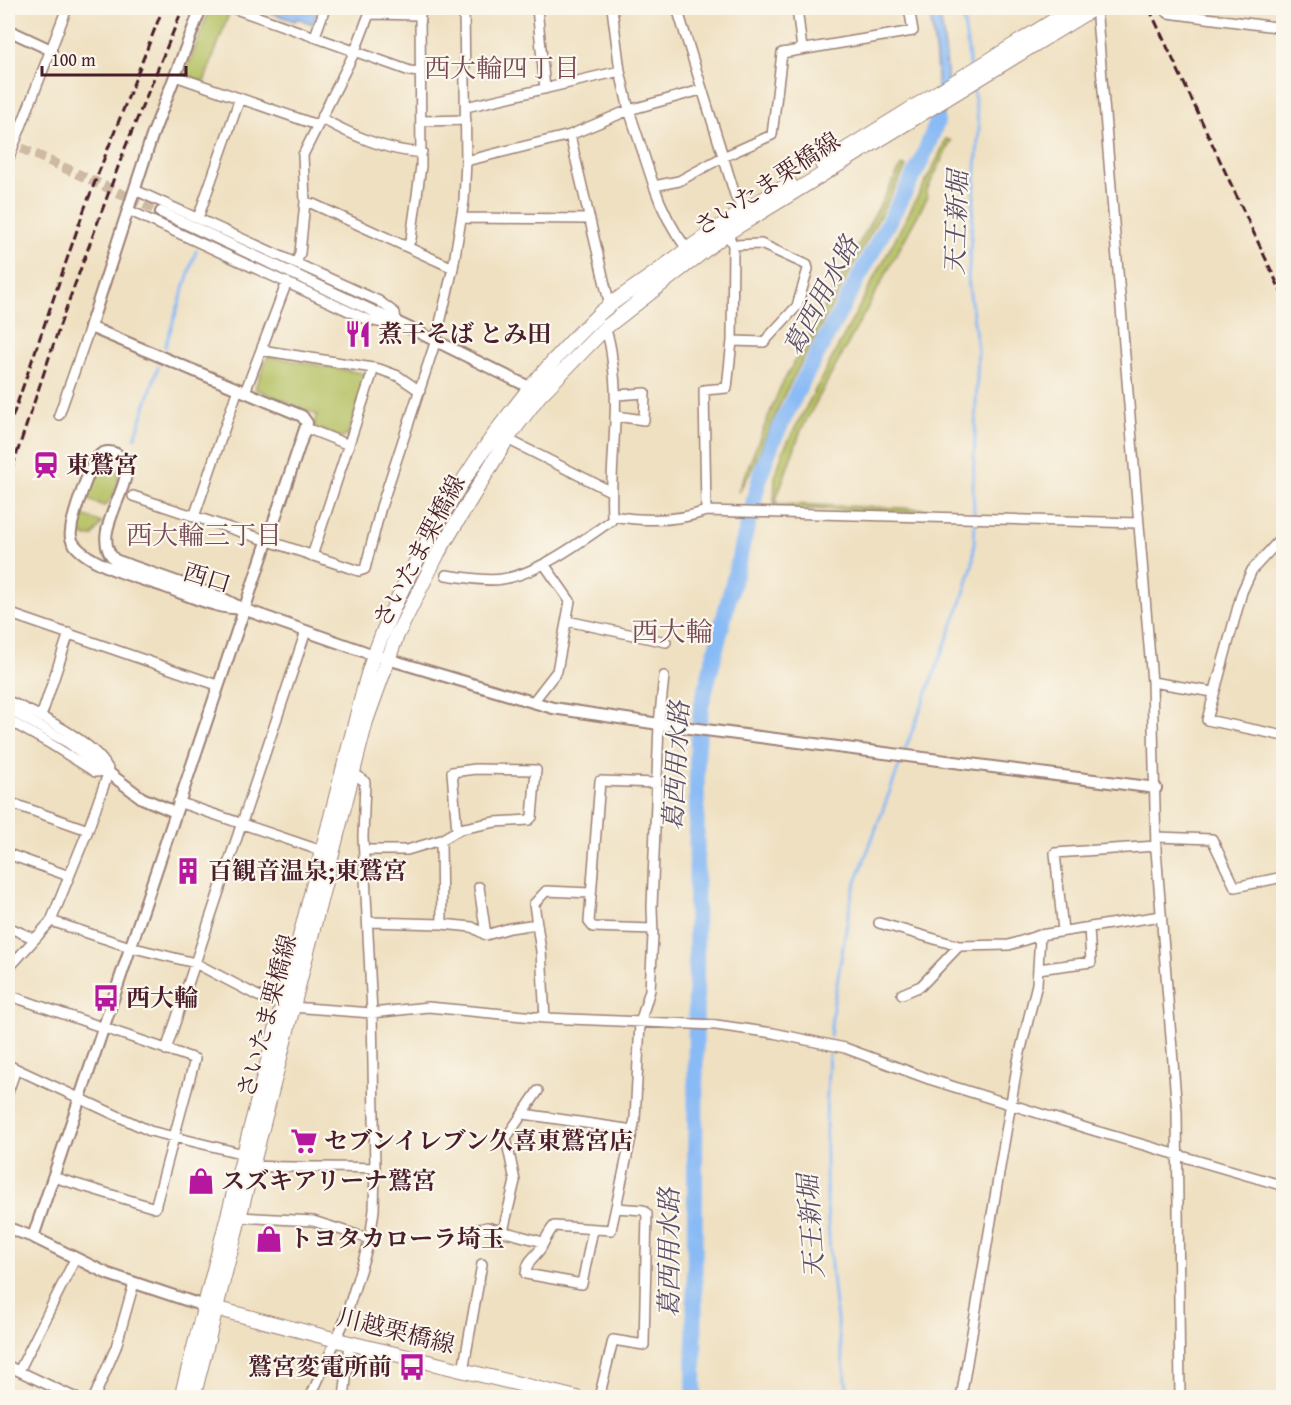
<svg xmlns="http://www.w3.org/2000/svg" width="1291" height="1405" viewBox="0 0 1291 1405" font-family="'Gentium Book Plus','Noto Serif JP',serif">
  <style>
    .green { fill: #b4c061; stroke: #7f7046; stroke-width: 1.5 }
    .water { fill: #88baf5; stroke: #696c90; stroke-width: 1.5 }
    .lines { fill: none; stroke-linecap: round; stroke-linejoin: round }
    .stream { stroke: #88baf5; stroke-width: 3 }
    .river { stroke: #88baf5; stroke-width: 16 }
    .tertiary-tunnel { stroke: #ceb9a3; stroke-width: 10; stroke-dasharray: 10 5; stroke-linecap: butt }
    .minor-casing { stroke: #9c8076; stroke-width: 12 }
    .tertiary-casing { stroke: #9c8076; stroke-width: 14 }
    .primary-casing { stroke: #9c8076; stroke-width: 16 }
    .minor { stroke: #fff; stroke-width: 9 }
    .tertiary { stroke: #fff; stroke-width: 10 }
    .primary { stroke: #fff; stroke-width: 14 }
    .rail { stroke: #4a1f2b; stroke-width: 3; stroke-dasharray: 9 4.5; stroke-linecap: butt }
    .labels { text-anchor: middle; stroke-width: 4.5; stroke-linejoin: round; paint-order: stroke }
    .street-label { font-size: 24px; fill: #4a1f2b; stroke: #fbf7ec }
    .poi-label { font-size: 24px; font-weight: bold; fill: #4a1f2b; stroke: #fbf7ec; text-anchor: start }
    .neighbourhood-label { font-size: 26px; fill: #764956; stroke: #fbf7ec }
    .water-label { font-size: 26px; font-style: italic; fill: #5d4e68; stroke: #fbf7ec }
    .quarter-label { font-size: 27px; fill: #764956; stroke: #fbf7ec }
  </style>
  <rect width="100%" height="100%" fill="#fbf7ec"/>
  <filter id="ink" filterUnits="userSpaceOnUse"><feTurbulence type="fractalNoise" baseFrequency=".0167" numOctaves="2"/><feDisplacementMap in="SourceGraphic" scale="12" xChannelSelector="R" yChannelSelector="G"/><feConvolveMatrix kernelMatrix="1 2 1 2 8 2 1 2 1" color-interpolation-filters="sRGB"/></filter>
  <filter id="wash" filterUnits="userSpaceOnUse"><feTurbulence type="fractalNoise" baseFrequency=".008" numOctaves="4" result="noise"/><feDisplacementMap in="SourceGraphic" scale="24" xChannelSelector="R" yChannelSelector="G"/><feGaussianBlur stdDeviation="1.35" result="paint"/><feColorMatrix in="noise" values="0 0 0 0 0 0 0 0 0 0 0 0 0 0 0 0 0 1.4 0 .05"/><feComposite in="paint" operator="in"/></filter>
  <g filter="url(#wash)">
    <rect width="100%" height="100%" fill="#efe0c1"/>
    <path class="green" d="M 210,8 L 220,8 L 230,11 L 204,82 L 188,76 L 186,71 Z
      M 946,139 L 951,141 L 926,192 L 928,196 L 801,430 L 776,499 L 777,503 L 779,504 L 927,509 L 926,513 L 774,508 L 775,477 L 783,451 L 938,158 Z
      M 902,165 L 906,167 L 785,393 L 752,469 L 738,492 L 780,388 Z
      M 268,356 L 367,374 L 348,435 L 342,438 L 316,428 L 314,423 L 317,415 L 256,389 L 255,388 Z
      M 107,460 C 128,463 116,499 104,506 L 89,500 L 87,498 L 99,467 Z
      M 82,515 L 102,523 L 93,536 L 87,537 L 82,534 L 80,523 Z"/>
    <path class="water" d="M 257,8 L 318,8 L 313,24 L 297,18 L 295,21 Z
      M 929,8 L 939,8 C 947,63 955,92 934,147 L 925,141 C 944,89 937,60 929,8 Z"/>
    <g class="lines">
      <path class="stream" d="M 962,8 L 970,66
        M 973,87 L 979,128 L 968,280 L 978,350 L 973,487 L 974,513
        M 165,347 L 196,251
        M 135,438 L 158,367
        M 905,750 L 962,600 L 973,563 L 975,524
        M 830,1036 L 833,1007 L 852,893 L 901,761
        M 829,1054 C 821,1169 828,1284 849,1398"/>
      <path class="river" d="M 694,1398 L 697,756 L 701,707 L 761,473 L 772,443 L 800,386 L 921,162 L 937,122"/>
    </g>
  </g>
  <g filter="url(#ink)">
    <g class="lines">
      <path class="tertiary-tunnel" d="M 8,142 L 161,212"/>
      <defs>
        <path id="minor" d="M 233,8 L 410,71 L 420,72
          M 537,8 L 545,89
          M 612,8 L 620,71 L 629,110 L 654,186 L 679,181 L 723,157 L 772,135 L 782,53 L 913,31 L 909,8
          M 677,8 L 736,198 L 744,209
          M 797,8 L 802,49
          M 1164,8 L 1168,13 L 1284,28
          M 1097,18 L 1152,682 L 1156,850 L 1177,1112 L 1180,1398
          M 315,36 L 325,8
          M 175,76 L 317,125
          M 466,107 L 620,71
          M 321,118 C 347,133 391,153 422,152
          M 422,121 L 466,120
          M 570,135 L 610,306
          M 8,160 L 67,8
          M 466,161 L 570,135 L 629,110 L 701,90
          M 654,186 C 662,210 672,229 687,249
          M 305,202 L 313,204 L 453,268
          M 128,210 L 366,319 L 386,324 L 396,322 L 395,313 L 379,301 L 135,190
          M 198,218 L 240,98
          M 461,218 L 590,219
          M 407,247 L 411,239 L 421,166 L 420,8
          M 296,264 L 300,253 L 305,202 L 303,155 L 355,51 L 368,17 L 371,14 L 420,15
          M 605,328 C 609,338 611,348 612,359 C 621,412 609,463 612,516 C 642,521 676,522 706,511 L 1138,523
          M 732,341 L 764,342 L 797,306 L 808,269 L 807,265 L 761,244 L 733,245
          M 261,350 L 379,369 L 398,376 L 420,391
          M 245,392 L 287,282
          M 59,415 L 90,327
          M 616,416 L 644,420 L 645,393 L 617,395
          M 306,428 L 349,445
          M 507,439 L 610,491
          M 133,496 L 359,571 L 365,569 L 381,507 L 436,340 L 453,268 L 464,201 L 466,161 L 464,8
          M 706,511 L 704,390 L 727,388 L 732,341 L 733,245 L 727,233
          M 194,517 L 238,389
          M 1284,535 L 1252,570 L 1242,592 L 1207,720 L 1284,736
          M 312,556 L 374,368
          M 446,575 C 463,577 486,582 502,579 C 538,574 581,541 611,521 L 614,516
          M 8,613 L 217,685
          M 567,621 L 666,642
          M 1152,682 L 1213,692
          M 8,701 C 35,713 98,743 109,771 L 88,830 L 51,921 L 8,969
          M 533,702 L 557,671 L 570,601 L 544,564
          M 39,715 L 43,711 L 69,633
          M 8,720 L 49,743 L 95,772 L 109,771
          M 8,802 L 88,830
          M 178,802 L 322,851
          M 1156,837 L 1212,839 L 1235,887 L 1283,877 L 1284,879
          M 441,840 L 442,924
          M 364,850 L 407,850 L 441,840 L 460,829 L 495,822 L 529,820 L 532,817 L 536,770 L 476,769 L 452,772 L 457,831
          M 8,854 L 69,876
          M 479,887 L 486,935
          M 51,921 L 130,947 L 195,963 L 258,996 L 292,1007 L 372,1013 L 428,1007 L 545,1018 L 716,1025 L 773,1033 L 845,1048 L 929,1079 L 1089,1129 L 1284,1186
          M 369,922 L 442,924 L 472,927 L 486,935 L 510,928 L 537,924
          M 879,923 L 959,946 L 1009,945 L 1040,935
          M 8,927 L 35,939
          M 653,929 L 593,927 L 589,922 L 600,781 L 657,783
          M 1063,931 L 1055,853 L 1156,846
          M 1038,969 L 1091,962 L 1089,927
          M 902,994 L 921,986 L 959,946
          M 8,995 L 195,1059 L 155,1208 L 53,1177
          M 545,1018 L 541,951 L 534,904 L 546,891 L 590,893
          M 166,1050 L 306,631
          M 8,1065 L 150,1131 L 244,1154
          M 8,1092 L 16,1069
          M 524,1114 L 633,1130
          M 251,1166 C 293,1168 333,1166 375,1168
          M 238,1217 L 313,1221 L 370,1239
          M 593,1229 L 582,1284 L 526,1274 C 528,1258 533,1260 541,1248 C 545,1240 548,1233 554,1226 L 611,1230 L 635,1119 L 640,1023 L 650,990 L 653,936 L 652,907 L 659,724 L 664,676
          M 474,1230 L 487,1227 L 543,1242
          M 503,1231 L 515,1181 L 506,1138 L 538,1091
          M 8,1366 L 76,1398
          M 19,1371 L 75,1259
          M 463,1371 L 482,1264
          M 94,1398 L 116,1347 L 134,1283
          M 310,1398 L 344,1322 L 370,1239 L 374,1210 L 375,1168 L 372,1013 L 363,837 L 365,782 L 354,773
          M 344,1398 L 350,1343
          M 599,1398 L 613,1340 L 644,1345 L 647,1214 L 643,1210 L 616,1208
          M 961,1398 L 1018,1061 L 1037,984 L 1040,935 L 1161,916"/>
        <path id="tertiary" d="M 201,8 L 152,136 L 90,327 L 302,416 L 307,423 L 33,1237 L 108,1274 L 204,1306
          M 8,30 L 51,50
          M 161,212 L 422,334 L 529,387 L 534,392
          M 243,609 C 234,608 224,608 216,605 C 200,601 184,594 168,588 C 143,579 90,566 74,544 C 71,540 70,536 71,531 C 72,518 90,462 100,455 C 106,450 115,452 121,457 C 143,479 85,532 115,560 L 220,597 L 243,609 L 374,655 L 553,708 L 659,724 L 1156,788
          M 8,709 L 69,743 L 142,798 L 175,812
          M 8,1228 L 33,1237"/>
        <path id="primary" d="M 822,164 L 1074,8
          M 206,1306 L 337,1340 L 577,1398
          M 181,1398 L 366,681 C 381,629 405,580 432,533 C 477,452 531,378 599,314 C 616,299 636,287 654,274 C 698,241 742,210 790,184
          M 193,1398 L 366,721 L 397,635 L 438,553 L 507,439 L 539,396 L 605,328 L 727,233 L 1094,8"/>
      </defs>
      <use href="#minor" class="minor-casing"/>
      <use href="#tertiary" class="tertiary-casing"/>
      <use href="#primary" class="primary-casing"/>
      <use href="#minor" class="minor"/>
      <use href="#tertiary" class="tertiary"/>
      <use href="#primary" class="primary"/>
      <path class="rail" d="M 1149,8 L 1284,298
        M 8,430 L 84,210 L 163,8
        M 8,480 L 60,325 L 125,148 L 183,8"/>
    </g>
  </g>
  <defs>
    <symbol id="restaurant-bare" viewBox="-9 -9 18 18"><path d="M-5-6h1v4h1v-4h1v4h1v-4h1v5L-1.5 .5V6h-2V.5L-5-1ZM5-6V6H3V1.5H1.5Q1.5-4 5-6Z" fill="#b5179e" stroke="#fbf7ec" stroke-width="2.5" paint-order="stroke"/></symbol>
    <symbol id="station-bare" viewBox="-9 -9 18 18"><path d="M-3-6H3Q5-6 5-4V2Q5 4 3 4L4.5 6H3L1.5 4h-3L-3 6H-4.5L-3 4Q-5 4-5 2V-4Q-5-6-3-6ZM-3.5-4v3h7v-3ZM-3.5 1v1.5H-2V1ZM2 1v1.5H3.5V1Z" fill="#b5179e" stroke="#fbf7ec" stroke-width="2.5" paint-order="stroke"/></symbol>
    <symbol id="building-bare" viewBox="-9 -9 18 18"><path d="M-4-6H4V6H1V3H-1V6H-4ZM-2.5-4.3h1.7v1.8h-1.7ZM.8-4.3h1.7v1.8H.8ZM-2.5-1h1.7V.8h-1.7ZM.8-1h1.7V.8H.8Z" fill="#b5179e" stroke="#fbf7ec" stroke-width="2.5" paint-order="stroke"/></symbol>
    <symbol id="bus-bare" viewBox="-9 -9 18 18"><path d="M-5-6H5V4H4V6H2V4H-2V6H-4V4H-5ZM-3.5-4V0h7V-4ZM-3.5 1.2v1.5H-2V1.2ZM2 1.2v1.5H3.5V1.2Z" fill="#b5179e" stroke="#fbf7ec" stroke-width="2.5" paint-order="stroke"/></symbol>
    <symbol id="supermarket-bare" viewBox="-9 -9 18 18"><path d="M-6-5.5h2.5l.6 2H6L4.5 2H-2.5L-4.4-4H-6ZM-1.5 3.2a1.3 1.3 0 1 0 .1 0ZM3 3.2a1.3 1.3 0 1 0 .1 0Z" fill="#b5179e" stroke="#fbf7ec" stroke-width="2.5" paint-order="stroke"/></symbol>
    <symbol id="shop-bare" viewBox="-9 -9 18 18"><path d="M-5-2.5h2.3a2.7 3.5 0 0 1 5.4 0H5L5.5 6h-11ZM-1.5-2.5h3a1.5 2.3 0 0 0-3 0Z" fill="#b5179e" stroke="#fbf7ec" stroke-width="2.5" paint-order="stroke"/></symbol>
  </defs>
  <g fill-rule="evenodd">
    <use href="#restaurant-bare" x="339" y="315" width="38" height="38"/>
    <use href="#station-bare" x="27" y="446" width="38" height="38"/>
    <use href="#building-bare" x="169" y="852" width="38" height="38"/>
    <use href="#bus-bare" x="87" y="979" width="38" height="38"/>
    <use href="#supermarket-bare" x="285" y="1122" width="38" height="38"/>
    <use href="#shop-bare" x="182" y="1162" width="38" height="38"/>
    <use href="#shop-bare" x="250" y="1220" width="38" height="38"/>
    <use href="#bus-bare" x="393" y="1348" width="38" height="38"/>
  </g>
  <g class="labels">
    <g class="street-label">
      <text transform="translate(767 184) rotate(-33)" y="8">さいたま栗橋線</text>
      <text transform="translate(419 551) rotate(-62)" y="8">さいたま栗橋線</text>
      <text transform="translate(207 578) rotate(17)" y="8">西口</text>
      <text transform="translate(267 1016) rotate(-75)" y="8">さいたま栗橋線</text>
      <text transform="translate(396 1331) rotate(14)" y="8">川越栗橋線</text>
    </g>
    <g class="poi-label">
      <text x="378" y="342">煮干そば とみ田</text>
      <text x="66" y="473">東鷲宮</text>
      <text x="208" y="879">百観音温泉;東鷲宮</text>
      <text x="126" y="1006">西大輪</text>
      <text x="324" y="1149">セブンイレブン久喜東鷲宮店</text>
      <text x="221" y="1189">スズキアリーナ鷲宮</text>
      <text x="289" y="1247">トヨタカローラ埼玉</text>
      <text x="392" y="1375" text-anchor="end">鷲宮変電所前</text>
    </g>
    <g class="neighbourhood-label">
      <text x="502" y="77">西大輪四丁目</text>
      <text x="204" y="544">西大輪三丁目</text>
    </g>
    <g class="water-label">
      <text transform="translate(956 223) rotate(-88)" y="9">天王新堀</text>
      <text transform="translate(821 296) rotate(-62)" y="9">葛西用水路</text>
      <text transform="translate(676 766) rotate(-87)" y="9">葛西用水路</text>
      <text transform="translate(811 1227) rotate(-94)" y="9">天王新堀</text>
      <text transform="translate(669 1253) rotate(-90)" y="9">葛西用水路</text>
    </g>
    <g class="quarter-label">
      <text x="672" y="641">西大輪</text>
    </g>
  </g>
  <rect width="1291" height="1405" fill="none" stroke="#fbf7ec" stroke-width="30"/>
  <path d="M42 66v9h144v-9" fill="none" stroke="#4a1f2b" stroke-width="3"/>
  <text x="51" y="66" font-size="18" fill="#4a1f2b" stroke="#fbf7ec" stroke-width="4.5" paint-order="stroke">100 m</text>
</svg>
